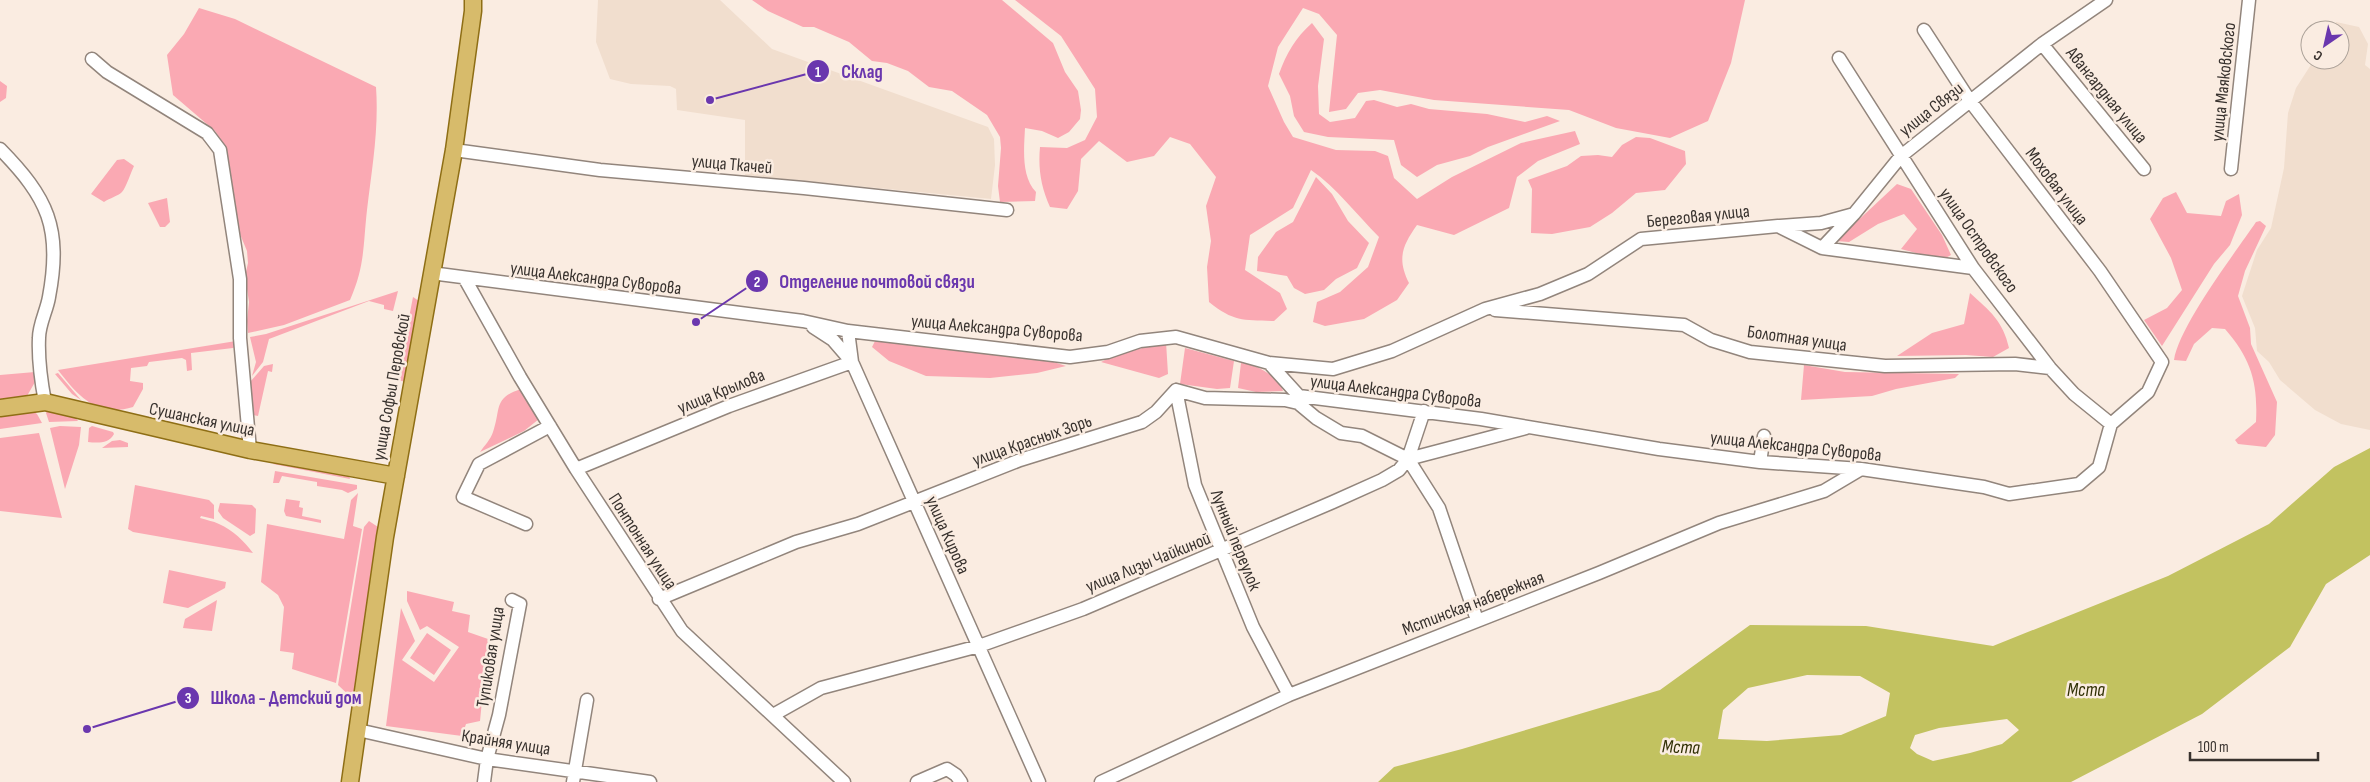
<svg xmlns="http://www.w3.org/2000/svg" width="2370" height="782" viewBox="0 0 2370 782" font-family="'Sofia Sans Condensed',sans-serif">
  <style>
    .built { fill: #f1dece }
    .green { fill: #faa9b3 }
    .water { fill: #c2c260; fill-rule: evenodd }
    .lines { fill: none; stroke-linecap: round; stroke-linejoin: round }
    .minor-casing { stroke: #92857c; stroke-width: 15 }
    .major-casing { stroke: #8e6e15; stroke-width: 19 }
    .minor { stroke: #fff; stroke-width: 12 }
    .major { stroke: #d7bb6b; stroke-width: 16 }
    .labels { text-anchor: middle; stroke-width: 5; stroke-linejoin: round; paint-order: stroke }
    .street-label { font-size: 18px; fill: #38322e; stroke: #faece1 }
    .water-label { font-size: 19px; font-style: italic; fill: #313005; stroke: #faece1 }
    .leader { fill: none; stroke: #6a37ae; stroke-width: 2 }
    .callout-dot { fill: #6a37ae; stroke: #faece1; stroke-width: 2 }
    .mark-label { font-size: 15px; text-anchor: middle; font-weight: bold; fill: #fff }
    .callout-label { font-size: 19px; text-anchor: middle; font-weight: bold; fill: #6a37ae; stroke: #faece1; stroke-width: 5; stroke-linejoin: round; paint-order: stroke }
  </style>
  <rect width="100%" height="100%" fill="#faece1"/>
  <path class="built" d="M 598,0 L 720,0 L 772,49 L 988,127 L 994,139 L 995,165 L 991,199 L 745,175 L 745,120 L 677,110 L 676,89 L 670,86 L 631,84 L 610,79 L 596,42 Z
    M 2336,22 L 2359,27 L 2368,44 L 2365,65 L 2370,69 L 2370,430 L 2341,424 L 2315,410 L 2280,380 L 2269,362 L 2257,351 L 2255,328 L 2242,296 L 2257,250 L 2271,228 L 2284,168 L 2288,113 L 2296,88 L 2314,60 L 2340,60 L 2340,30 L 2332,30 Z"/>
  <path class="green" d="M 752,0 L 1002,0 L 1053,43 L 1065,72 L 1078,91 L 1081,110 L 1080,119 L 1069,132 L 1058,138 L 1042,131 L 1025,128 C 1024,149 1021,176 1036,192 L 1035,201 L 1000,202 L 998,186 L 1001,148 L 1000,137 L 987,115 L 952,91 L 929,87 L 908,71 L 887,63 L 872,61 L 849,42 L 814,27 L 803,27 L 768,11 Z
    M 1015,0 L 1745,0 L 1731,63 L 1708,121 L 1670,138 L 1616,128 L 1569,110 L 1434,100 L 1380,90 L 1358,93 L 1346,109 L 1329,112 L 1337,35 L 1319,14 L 1303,8 L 1278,47 L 1268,86 L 1284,122 L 1293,137 L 1336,150 L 1375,151 L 1388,156 L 1394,178 L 1417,199 L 1452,177 L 1521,143 L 1575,131 L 1580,144 L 1538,161 L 1517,177 L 1509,208 L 1454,235 L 1417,225 C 1402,246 1397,259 1409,283 L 1397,300 L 1364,319 L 1325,326 L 1313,322 L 1317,302 L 1340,292 L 1368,267 L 1379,237 C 1356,214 1337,188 1311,170 L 1293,208 L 1250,235 L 1245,270 L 1280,293 L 1287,309 L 1274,321 C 1243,320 1234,322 1209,302 L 1207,267 L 1211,241 L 1206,206 L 1216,177 L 1190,144 L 1170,137 L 1154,156 L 1127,162 L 1099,141 L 1081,159 L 1078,191 L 1067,209 L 1050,207 C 1041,187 1038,169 1040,147 L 1067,148 L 1085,140 L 1097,117 L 1095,89 L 1061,36 Z
    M 199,8 L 235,19 L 376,87 C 379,129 372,168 367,210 C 363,246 365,266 350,300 L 284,325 L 248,333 L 247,321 L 249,302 L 245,276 L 248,263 L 247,251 L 235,222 L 226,148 L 215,131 L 173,95 L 167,55 L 184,34 Z
    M 1312,23 L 1324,39 L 1318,86 L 1319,114 L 1330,122 L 1355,118 L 1366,101 L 1374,100 L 1397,107 L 1411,104 L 1429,109 L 1487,114 L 1525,122 L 1547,116 L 1560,121 L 1488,147 L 1470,156 L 1437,165 L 1417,177 L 1401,165 L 1394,140 L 1328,137 L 1304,132 L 1294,116 L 1290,96 L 1279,74 C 1286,54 1296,37 1312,23 Z
    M 0,81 L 7,86 L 6,98 L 0,102 Z
    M 1636,137 L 1650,138 L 1685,151 L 1686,164 L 1665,190 L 1636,193 L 1612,213 L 1590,227 L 1552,234 L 1531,233 L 1532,189 L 1528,180 L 1567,166 L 1581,156 L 1598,155 L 1612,157 L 1622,145 Z
    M 124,159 L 134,166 C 131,172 126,188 122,192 C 118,196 110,198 104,202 L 91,194 L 117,160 Z
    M 1316,177 L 1332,194 L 1348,221 L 1369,243 L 1357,268 L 1336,279 L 1324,290 L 1305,294 L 1294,288 L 1287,276 L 1257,271 L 1258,257 L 1276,232 L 1293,222 Z
    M 1897,184 L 1911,189 L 1942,235 L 1951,255 L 1942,260 L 1901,249 L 1917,229 L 1904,214 L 1878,224 L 1849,242 L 1836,241 Z
    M 2176,192 L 2187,213 L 2221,216 L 2226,201 L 2239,194 L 2242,215 L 2230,245 L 2214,264 L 2162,346 L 2144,320 L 2167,308 L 2182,290 L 2171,258 L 2150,219 L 2163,198 Z
    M 167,198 L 170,222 L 165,227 L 160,227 L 148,203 Z
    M 2260,221 L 2266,226 L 2245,271 L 2238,296 L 2250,328 L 2251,344 L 2277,402 L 2275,435 L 2266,447 L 2238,444 L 2235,440 L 2256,422 C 2258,382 2251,359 2225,329 L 2212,328 L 2194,344 L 2186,361 L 2174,360 C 2179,326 2235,253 2256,222 Z
    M 398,291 L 393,311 L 384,309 L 384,305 L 369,301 L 269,339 L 263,362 L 252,376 L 256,362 L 250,337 L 266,334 Z
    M 1970,293 C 1990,311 2003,321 2009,348 L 1993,357 L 1966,355 L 1897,356 L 1932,333 L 1964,324 Z
    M 413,297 L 419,301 L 406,382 L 397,380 Z
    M 877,337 L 1044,359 L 1066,366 L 1037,373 L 990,378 L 926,376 L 889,361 L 872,347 Z
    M 236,341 L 236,346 L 233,348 L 191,353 L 192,370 L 187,371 L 186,360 L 182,358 L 149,362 L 147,366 L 131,368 L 130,381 L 143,383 L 143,389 L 133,407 C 97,418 78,396 58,370 Z
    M 1166,342 L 1168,374 L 1159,378 L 1101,362 L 1115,355 Z
    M 1185,348 L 1234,361 L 1230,388 L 1217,389 L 1180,384 Z
    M 1241,363 C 1255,364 1279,376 1283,391 L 1256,392 L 1238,388 Z
    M 273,364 L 272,372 L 268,371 L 258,416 L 253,415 L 250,382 L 264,366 Z
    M 1804,365 L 1845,372 L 1959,374 L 1955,378 L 1896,389 L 1872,396 L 1801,400 Z
    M 35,372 L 35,382 L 27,396 L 0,399 L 0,375 Z
    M 58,373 L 81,400 L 72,394 L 55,374 Z
    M 521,389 L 539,419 L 524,431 L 480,452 C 484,446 491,439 493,432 C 501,409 493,398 521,389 Z
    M 29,408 L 37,414 L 42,423 L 0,429 L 0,411 Z
    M 47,411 L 74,416 L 78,421 L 49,422 L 46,413 Z
    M 60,426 L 81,427 L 79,445 L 65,489 L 50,428 Z
    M 92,426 L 113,432 L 114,434 C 109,444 97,443 88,442 L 89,428 Z
    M 39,433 L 62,518 L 0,511 L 0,438 Z
    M 120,440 L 128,443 L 128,447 L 102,448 L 112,441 Z
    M 277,460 L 348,474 L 350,479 L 273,464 Z
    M 275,471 L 357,485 L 357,489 L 348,493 L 342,490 L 317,486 L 317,482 L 282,476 L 279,483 L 273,483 Z
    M 135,485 L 209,500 L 214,505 L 214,519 L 201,516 L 200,518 C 206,520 213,521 219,524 C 233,530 244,541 253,553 L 133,532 L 128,529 Z
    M 358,493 L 353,526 L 362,529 L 336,683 L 292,669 L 294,653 L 280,651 L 284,607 L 278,595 L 261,582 L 267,524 L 344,539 L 351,500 Z
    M 286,499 L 300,501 L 299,507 L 303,508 L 302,516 L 321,520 L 321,523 L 286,516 L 284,511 Z
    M 220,503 L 252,505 L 256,509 L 255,533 L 250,536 L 223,518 L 218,511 Z
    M 369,521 L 378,527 L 354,700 L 338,685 L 364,527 Z
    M 169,570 L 226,582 L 225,588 L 188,608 L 163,603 Z
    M 407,591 L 454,602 L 452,611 L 470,615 L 468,632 L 488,639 L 480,721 L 466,724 L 462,736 L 386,726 L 401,608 L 415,641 L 402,660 L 434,682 L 459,647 L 427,626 L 420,630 L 407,601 Z
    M 217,600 L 212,631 L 183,628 L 185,619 Z
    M 427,633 L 451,650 L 434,675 L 410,658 Z"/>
  <path class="water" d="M 2370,448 L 2370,555 L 2326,584 L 2290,647 L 2202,714 L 2071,782 L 1378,782 L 1394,767 L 1462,749 L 1660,690 L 1750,625 L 1866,626 L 1993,646 L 2168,576 L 2269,524 L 2334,467 ZM 1807,675 L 1860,676 L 1890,693 L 1886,716 L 1841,735 L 1767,741 L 1718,739 L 1723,710 L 1748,688 ZM 2007,719 L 2019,730 L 2002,744 L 1970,753 L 1933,761 L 1917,754 L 1910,748 L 1915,735 L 1939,728 Z"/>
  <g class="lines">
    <defs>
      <path id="minor" d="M 2042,44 L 2144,169
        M 1839,58 L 1973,268 L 2050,368 L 2074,394 L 2111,424
        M 92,59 L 107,72 L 207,133 L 220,150 L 240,279 L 240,338 L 250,450
        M 0,149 C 48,198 62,228 49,297 C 47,310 39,324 39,338 C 38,360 41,381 45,402
        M 454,150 L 600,170 L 804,188 L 1007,210
        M 2231,169 L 2249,0
        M 1780,226 L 1821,223 L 1854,214 L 1901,156 L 2042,44 L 2106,0
        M 1822,248 L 1854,214
        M 431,273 L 803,321 L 848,331 L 1070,357 L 1108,352 L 1140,341 L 1176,337 L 1269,363 L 1299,396 L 1481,419 L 1659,449 L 1760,462 L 1861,469 L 1984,487 L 2009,494 L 2079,484 L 2099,467 L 2111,424 L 2148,392 L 2162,362 L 2100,271 L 1970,101 L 1924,30
        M 465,279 L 520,377 L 576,469 L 682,631 L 844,782
        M 1495,310 L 1684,325 L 1711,340 L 1750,352 L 1885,366 L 2015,364 L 2050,368
        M 813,327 L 833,340 L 852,362 L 1039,782
        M 1269,363 L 1333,369 L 1392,351 L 1485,309 L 1540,294 L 1588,274 L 1641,239 L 1778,226 L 1822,248 L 1973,268
        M 1176,390 L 1195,485 L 1253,627 L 1289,695
        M 1424,411 L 1408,459 L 1439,508 L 1477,620
        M 1760,462 L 1764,436
        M 576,469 L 729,406 L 852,362 L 848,331
        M 526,524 L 463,497 L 479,464 L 550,426
        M 659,599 L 796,542 L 858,524 L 1020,460 L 1142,422 L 1156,412 L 1176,390 L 1205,398 L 1285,400 L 1298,403 L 1316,418 L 1341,433 L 1362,436 L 1408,459
        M 773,715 L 821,688 L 979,646 L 1083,609 L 1333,502 L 1382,480 L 1399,470 L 1408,459 L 1526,428
        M 358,730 L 487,759 L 650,782
        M 484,782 L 487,759 L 499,715 L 520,604 L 512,600
        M 573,782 L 587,700
        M 917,782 L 947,769 L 956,775 L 961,782
        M 1101,782 L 1289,695 L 1599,573 L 1719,523 L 1824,491 L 1861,469"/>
      <path id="major" d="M 0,408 L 45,402 L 250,450 L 396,476
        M 350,782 L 385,537 L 454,150 L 473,11 L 473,0"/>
    </defs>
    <use href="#minor" class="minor-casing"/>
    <use href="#major" class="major-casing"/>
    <use href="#minor" class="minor"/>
    <use href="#major" class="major"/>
  </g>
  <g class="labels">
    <g class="street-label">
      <text transform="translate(2223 82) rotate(-84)" y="6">улица Маяковского</text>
      <text transform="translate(2107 95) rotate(51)" y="6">Авангардная улица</text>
      <text transform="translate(1931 109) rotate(-38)" y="6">улица Связи</text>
      <text transform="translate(732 164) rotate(5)" y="6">улица Ткачей</text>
      <text transform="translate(2057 186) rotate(53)" y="6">Моховая улица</text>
      <text transform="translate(1698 216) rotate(-6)" y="6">Береговая улица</text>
      <text transform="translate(1979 240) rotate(55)" y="6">улица Островского</text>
      <text transform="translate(596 278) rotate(7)" y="6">улица Александра Суворова</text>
      <text transform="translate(997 328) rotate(5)" y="6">улица Александра Суворова</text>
      <text transform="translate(1797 338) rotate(8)" y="6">Болотная улица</text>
      <text transform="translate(391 387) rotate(-80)" y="6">улица Софьи Перовской</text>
      <text transform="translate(721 391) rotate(-22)" y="6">улица Крылова</text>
      <text transform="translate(1396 391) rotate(7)" y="6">улица Александра Суворова</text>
      <text transform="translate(202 419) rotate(12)" y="6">Сушанская улица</text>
      <text transform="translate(1032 440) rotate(-19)" y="6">улица Красных Зорь</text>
      <text transform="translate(1796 446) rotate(6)" y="6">улица Александра Суворова</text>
      <text transform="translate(948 535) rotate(66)" y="6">улица Кирова</text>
      <text transform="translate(1236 540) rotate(68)" y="6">Лунный переулок</text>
      <text transform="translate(643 541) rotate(57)" y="6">Понтонная улица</text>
      <text transform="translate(1148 562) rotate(-22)" y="6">улица Лизы Чайкиной</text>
      <text transform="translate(1473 603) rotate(-21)" y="6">Мстинская набережная</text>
      <text transform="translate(490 657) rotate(-81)" y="6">Тупиковая улица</text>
      <text transform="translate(506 742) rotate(9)" y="6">Крайняя улица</text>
    </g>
    <g class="water-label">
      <text x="2086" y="696">Мста</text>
      <text transform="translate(1681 746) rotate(2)" y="7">Мста</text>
    </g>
  </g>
  <path class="leader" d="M710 100L818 71M696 322L757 281M87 729L188 698"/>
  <g class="callout-dot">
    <circle cx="710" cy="100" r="5"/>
    <circle cx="696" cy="322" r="5"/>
    <circle cx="87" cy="729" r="5"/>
    <circle cx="818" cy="71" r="12"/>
    <circle cx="757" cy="281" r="12"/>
    <circle cx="188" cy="698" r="12"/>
  </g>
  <g class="mark-label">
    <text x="818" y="77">1</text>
    <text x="757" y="287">2</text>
    <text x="188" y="703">3</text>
  </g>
  <g class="callout-label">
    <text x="862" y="78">Склад</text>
    <text x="877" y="288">Отделение почтовой связи</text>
    <text x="286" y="704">Школа - Детский дом</text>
  </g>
  <g transform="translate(2325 45) rotate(214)"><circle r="24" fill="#faece1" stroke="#aca299"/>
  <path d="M0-4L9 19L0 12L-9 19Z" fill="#6a37ae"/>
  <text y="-8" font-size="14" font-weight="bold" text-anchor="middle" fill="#38322e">С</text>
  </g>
  <path d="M2190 752v8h128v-8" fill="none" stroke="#38322e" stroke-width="2.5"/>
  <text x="2198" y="752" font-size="15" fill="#38322e" stroke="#faece1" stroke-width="4" paint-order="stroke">100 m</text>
</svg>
